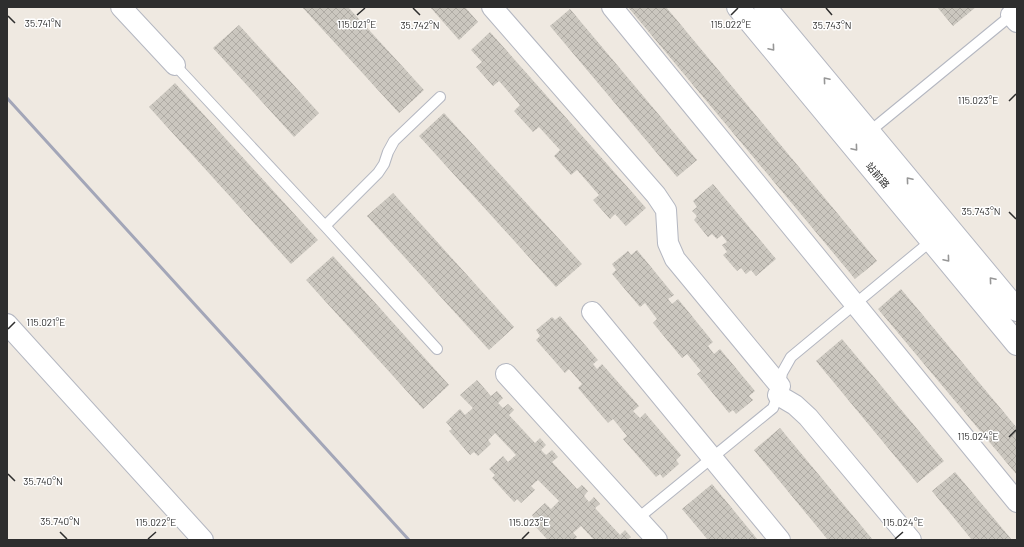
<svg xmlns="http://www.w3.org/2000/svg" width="1024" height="547" viewBox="0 0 1024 547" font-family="Barlow,'Noto Sans SC',sans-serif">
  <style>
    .building { fill: url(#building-cross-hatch) }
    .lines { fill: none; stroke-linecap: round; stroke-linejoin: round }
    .service-casing { stroke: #b4b7c1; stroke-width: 12 }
    .minor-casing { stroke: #b4b7c1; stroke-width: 22 }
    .tertiary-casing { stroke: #b4b7c1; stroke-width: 24 }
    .service { stroke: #fff; stroke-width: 10 }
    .minor { stroke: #fff; stroke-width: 20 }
    .tertiary { stroke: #fff; stroke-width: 22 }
    .rail { stroke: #a3a6b8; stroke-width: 3 }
    .oneway { stroke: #969696 }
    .ticks { fill: none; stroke: #2e2e2e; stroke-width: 1.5 }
    .labels { text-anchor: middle; stroke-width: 3; stroke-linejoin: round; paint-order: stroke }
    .street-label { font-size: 10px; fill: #2e2e2e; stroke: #fff }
    .ticks-label { font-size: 10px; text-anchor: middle; fill: #2e2e2e; stroke: #fff; stroke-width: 3; stroke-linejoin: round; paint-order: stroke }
  </style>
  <defs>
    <pattern id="building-cross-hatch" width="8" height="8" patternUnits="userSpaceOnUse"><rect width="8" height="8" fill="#cbc7bf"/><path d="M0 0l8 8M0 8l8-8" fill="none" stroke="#afaba4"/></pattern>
  </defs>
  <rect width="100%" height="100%" fill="#efe9e1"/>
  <path class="building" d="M 302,7 L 348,7 L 424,90 L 399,113 Z
    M 430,7 L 465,7 L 478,22 L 459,40 Z
    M 628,7 L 666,7 L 877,261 L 855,279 Z
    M 937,7 L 976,7 L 953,26 Z
    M 570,9 L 697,160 L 677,177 L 550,26 Z
    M 239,25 L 319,113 L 294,137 L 213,48 Z
    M 490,32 L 646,208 L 626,226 L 615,214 L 610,219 L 593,200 L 599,195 L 577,170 L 571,175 L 554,156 L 560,150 L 539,127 L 533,132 L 514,111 L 520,105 L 499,81 L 493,86 L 476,67 L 482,62 L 471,50 Z
    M 175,83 L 318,240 L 291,264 L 149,107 Z
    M 444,113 L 582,264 L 556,287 L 419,136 Z
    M 713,184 L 776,259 L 756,276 L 751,270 L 746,274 L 741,268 L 737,271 L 723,255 L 727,252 L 722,245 L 727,242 L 722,235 L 717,239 L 712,234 L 708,237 L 694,220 L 697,216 L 692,211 L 697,207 L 693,201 Z
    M 393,193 L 514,327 L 489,350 L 367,216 Z
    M 637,250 L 674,295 L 668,299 L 672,304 L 678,299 L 713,342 L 708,346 L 714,354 L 720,349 L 755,391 L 749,396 L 753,400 L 736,414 L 733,410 L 729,413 L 697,374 L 701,371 L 687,354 L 682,358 L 653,323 L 657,319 L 645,303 L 640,307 L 612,274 L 616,270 L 612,264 L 628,251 L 631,255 Z
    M 333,256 L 449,385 L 423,409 L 306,280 Z
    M 901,289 L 1017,428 L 1017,475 L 878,309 Z
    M 560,316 L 598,360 L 593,364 L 597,369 L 602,364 L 639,406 L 633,411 L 640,418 L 645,413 L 681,455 L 676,460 L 679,464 L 663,478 L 660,474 L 656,477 L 623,439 L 627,436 L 613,419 L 608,423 L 578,388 L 582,384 L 569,369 L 565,373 L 536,340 L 540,336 L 536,330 L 552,317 L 555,320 Z
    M 842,339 L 944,461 L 917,483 L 816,361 Z
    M 477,380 L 491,396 L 497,391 L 503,398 L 498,403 L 503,408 L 508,404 L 514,410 L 509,415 L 535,443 L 540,438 L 546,445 L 541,450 L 546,455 L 552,450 L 558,457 L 552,462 L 577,489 L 582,485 L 588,491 L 584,496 L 589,502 L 594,497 L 600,504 L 595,508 L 620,535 L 625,530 L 631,537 L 627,540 L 594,540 L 581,526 L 573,533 L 577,537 L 574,540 L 548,540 L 534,525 L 537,522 L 532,515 L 545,503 L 551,509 L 559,501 L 538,480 L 531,486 L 535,490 L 521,503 L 517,499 L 514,502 L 492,478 L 495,475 L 489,469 L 503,456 L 508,462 L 516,455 L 495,433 L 488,440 L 491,444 L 478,456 L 474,452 L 470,455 L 449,431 L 452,429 L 446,422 L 460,409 L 465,415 L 473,408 L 460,395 Z
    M 780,428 L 873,540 L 828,540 L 754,450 Z
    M 955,472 L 1012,540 L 972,540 L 932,491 Z
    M 712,484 L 758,540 L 708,540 L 682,509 Z"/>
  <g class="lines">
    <defs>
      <path id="service" d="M 175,65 L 325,226 L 437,349
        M 869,132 L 1014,13
        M 325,226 L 378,173 L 384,164 L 388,152 L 394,141 L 440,97
        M 637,519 L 773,408 L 778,395 L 782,373 L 791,357 L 931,241"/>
      <path id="minor" d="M 121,7 L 175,65
        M 492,7 L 656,195 L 666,210 L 668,243 L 675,259 L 780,386
        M 612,7 L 1017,502
        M 1011,15 L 1017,22
        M 592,312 L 780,540
        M 7,324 L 203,540
        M 506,374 L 657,540
        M 778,395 L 795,405 L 808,417 L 911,540"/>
      <path id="tertiary" d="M 738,7 L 1017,344
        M 765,7 L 1017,310"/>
    </defs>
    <use href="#service" class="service-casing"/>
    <use href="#minor" class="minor-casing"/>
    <use href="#tertiary" class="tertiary-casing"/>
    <use href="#service" class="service"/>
    <use href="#minor" class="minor"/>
    <use href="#tertiary" class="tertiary"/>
    <path class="rail" d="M 7,98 L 409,540"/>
  </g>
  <defs><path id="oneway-chevron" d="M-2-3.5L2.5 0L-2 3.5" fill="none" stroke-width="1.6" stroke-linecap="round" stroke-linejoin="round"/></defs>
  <g class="oneway">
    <use href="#oneway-chevron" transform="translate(772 48) rotate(50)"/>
    <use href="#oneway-chevron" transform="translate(826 80) rotate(-130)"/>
    <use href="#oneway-chevron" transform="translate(855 148) rotate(50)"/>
    <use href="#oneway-chevron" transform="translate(909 180) rotate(-130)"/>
    <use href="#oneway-chevron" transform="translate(947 259) rotate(50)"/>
    <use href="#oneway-chevron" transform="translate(992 280) rotate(-130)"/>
  </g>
  <path class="ticks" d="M 413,8 L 420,15M 826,8 L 832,15M 357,15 L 365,8M 731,15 L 738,8M 8,16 L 15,23M 1009,101 L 1016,94M 1009,212 L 1016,219M 8,329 L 15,322M 1009,437 L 1016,430M 8,474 L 15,481M 60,532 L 67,539M 148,539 L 156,532M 522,539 L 529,532M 895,539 L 903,532"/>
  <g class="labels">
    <g class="street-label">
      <text transform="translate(878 175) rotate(50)" y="4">站前路</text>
    </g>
  </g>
  <g class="ticks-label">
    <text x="43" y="27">35.741°N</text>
    <text x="357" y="28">115.021°E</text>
    <text x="731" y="28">115.022°E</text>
    <text x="420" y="29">35.742°N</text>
    <text x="832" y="29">35.743°N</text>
    <text x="978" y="104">115.023°E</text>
    <text x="981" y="215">35.743°N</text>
    <text x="46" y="326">115.021°E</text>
    <text x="978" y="440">115.024°E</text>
    <text x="43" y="485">35.740°N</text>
    <text x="60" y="525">35.740°N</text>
    <text x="156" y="526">115.022°E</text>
    <text x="529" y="526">115.023°E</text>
    <text x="903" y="526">115.024°E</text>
  </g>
  <rect width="1024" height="547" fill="none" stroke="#2e2e2e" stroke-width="16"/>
</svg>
